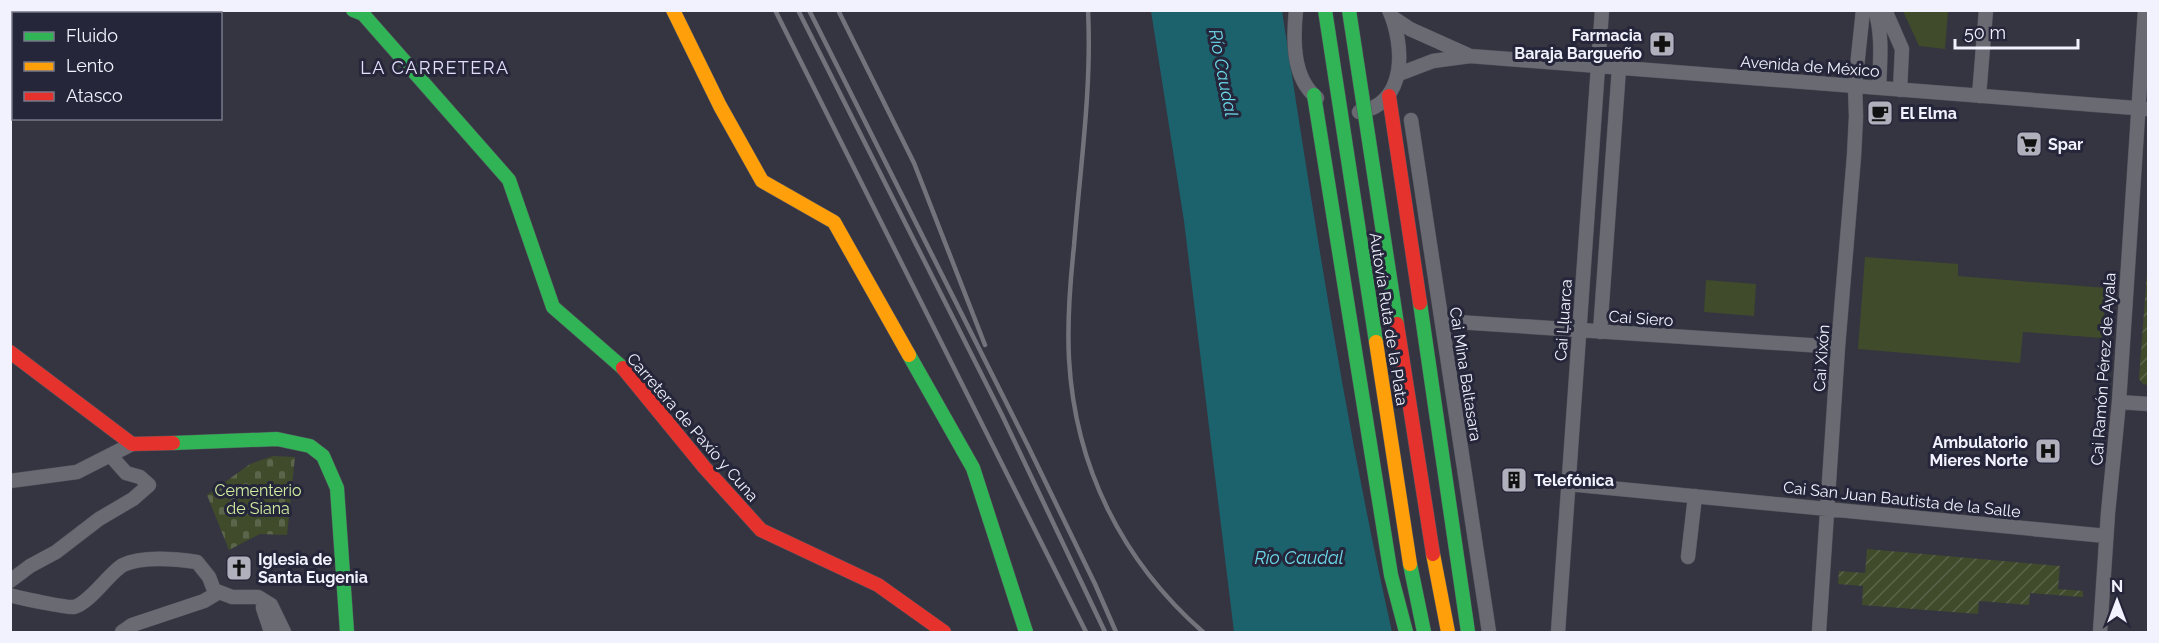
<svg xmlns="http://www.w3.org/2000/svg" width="2159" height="643" viewBox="0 0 2159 643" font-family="Raleway,sans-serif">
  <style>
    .cemetery { fill: url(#cemetery-stones) }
    .park { fill: #3f4b2b }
    .garden { fill: url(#garden-furrows) }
    .water { fill: #1c626d }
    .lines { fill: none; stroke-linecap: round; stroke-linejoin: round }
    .street-casing { stroke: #54545e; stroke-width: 15 }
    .fast-casing { stroke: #54545e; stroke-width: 15 }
    .slow-casing { stroke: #54545e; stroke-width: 15 }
    .jam-casing { stroke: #54545e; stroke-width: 15 }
    .street { stroke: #6a6a73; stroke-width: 14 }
    .fast { stroke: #30b455; stroke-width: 14 }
    .slow { stroke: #ff9f0a; stroke-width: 14 }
    .jam { stroke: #e5322d; stroke-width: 14 }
    .rail { stroke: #73737c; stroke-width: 4.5 }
    .fast-bridge-casing { stroke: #54545e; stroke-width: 15; stroke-linecap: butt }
    .slow-bridge-casing { stroke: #54545e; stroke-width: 15; stroke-linecap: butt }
    .jam-bridge-casing { stroke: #54545e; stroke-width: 15; stroke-linecap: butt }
    .fast-bridge { stroke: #30b455; stroke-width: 14 }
    .slow-bridge { stroke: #ff9f0a; stroke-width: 14 }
    .jam-bridge { stroke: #e5322d; stroke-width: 14 }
    .labels { text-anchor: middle; stroke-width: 6; stroke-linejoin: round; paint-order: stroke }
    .poi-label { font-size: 16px; font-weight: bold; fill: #f1f2fd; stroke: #26263b; text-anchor: start }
    .street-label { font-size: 16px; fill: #f1f2fd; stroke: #26263b }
    .park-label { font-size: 16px; fill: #d1eda0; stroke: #26263b }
    .neighbourhood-label { font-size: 18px; letter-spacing: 1.5px; fill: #e3defb; stroke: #26263b }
    .water-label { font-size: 18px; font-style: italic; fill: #6bd9e9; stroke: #26263b }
  </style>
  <defs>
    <pattern id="cemetery-stones" width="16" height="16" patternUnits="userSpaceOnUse" patternTransform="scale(1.5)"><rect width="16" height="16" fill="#3f4b2b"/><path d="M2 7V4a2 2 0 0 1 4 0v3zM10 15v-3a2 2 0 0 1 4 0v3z" fill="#5b654b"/></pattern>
    <pattern id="garden-furrows" width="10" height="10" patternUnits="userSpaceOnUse" patternTransform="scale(1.5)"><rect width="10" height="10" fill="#3f4b2b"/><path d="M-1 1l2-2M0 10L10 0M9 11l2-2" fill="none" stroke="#5b654b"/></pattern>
  </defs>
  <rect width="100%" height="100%" fill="#353541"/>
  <path class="cemetery" d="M 273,456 L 295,457 L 287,535 L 260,534 L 229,550 L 207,495 L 250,464 Z"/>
  <path class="park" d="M 1903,11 L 1948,11 L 1945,49 L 1919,46 Z
    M 1865,257 L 1958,264 L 1958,276 L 2106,288 L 2102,338 L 2023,332 L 2020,363 L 1858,349 Z
    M 1706,280 L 1756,284 L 1754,316 L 1704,312 Z"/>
  <path class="garden" d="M 2148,259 L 2148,385 L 2143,384 L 2139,379 Z
    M 1867,549 L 2060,566 L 2058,589 L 2083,591 L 2083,597 L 2030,593 L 2029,605 L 1979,601 L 1978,614 L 1862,605 L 1863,586 L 1838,584 L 1839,571 L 1865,573 Z"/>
  <path class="water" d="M 1151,11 L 1282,11 C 1314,219 1346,427 1392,632 L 1234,632 L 1184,221 Z"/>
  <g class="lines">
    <defs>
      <path id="street" d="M 1296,10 C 1293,39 1292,78 1317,98
        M 1875,10 C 1883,35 1880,62 1879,88
        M 1885,10 L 1902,49 L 1900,90
        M 1392,17 L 1410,29 L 1468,55
        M 1399,74 L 1433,61 L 1470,56 L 2148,109
        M 1979,96 L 1986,10
        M 1359,112 C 1407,104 1405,46 1389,10
        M 1411,120 L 1489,632
        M 1442,321 L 1838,347
        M 1600,332 L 1619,68
        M 2119,402 L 2148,404
        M 10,481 L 77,472 L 132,444
        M 1568,484 L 2106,536
        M 1688,557 L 1695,496
        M 10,581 L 30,566 L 56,552 L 99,519 L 133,499 L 149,485 L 140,477 L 126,473 L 111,456
        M 10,595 C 19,598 67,608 74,607 C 90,603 110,572 123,565 C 142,556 177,559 197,562 L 209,577 L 214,590 L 232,597 L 258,597 L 271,605 L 284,632
        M 263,600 L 263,608 L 271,632
        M 122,632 L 132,625 L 204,601 L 219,592
        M 1558,632 L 1602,10
        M 1819,632 L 1838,347 L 1854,156 L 1856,116 L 1855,86 L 1863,10
        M 2100,632 L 2108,513 L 2119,402 L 2145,10"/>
      <path id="fast" d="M 353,10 L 363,14 L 509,180 L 553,307 L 623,368
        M 1314,95 L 1391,575 L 1406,632
        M 1420,303 L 1468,632
        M 909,355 L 973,468 L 1026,632
        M 173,443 L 277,439 L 310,446 L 323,456 L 337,488 L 347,632
        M 1410,564 L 1424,632"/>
      <path id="slow" d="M 673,10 L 720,106 L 762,181 L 834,222 L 909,355
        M 1433,554 L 1448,632"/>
      <path id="jam" d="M 1389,96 L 1420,303
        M 10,352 L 132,444 L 173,443
        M 623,368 L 704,467 L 761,530 L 878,585 L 944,632"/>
    </defs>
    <use href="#street" class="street-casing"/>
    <use href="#fast" class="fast-casing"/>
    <use href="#slow" class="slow-casing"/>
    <use href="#jam" class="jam-casing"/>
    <use href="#street" class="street"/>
    <use href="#fast" class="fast"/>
    <use href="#slow" class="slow"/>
    <use href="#jam" class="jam"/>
    <path class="rail" d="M 775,10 L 1086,632
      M 798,10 L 1002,415 L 1105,632
      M 809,10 L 1028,446 L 1095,584 L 1116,632
      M 838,10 L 914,163 L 985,345
      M 1088,10 C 1092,89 1080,168 1074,246 C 1070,283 1067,321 1069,359 C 1075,467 1122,561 1203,632"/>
    <defs>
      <path id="fast-bridge" d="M 1325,10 L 1376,342
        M 1349,10 L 1397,324"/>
      <path id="slow-bridge" d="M 1376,342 L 1410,564"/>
      <path id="jam-bridge" d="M 1397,324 L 1433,554"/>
    </defs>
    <use href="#fast-bridge" class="fast-bridge-casing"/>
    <use href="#slow-bridge" class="slow-bridge-casing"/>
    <use href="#jam-bridge" class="jam-bridge-casing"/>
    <use href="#fast-bridge" class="fast-bridge"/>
    <use href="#slow-bridge" class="slow-bridge"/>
    <use href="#jam-bridge" class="jam-bridge"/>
  </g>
  <defs>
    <symbol id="pharmacy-square" viewBox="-11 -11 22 22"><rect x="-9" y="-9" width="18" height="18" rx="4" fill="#afb0bb" stroke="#26263b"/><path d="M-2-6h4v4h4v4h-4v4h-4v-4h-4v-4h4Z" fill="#111"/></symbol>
    <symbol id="cafe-square" viewBox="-11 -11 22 22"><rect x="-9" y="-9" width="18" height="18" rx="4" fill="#afb0bb" stroke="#26263b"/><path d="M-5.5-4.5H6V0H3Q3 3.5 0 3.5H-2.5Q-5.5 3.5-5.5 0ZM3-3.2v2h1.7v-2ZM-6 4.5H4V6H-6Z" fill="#111"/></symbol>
    <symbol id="supermarket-square" viewBox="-11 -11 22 22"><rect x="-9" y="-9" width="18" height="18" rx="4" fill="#afb0bb" stroke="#26263b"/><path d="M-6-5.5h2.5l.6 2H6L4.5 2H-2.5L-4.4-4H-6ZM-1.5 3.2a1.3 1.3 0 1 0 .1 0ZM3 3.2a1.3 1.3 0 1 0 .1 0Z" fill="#111"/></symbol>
    <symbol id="hospital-square" viewBox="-11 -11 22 22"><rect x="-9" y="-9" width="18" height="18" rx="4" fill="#afb0bb" stroke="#26263b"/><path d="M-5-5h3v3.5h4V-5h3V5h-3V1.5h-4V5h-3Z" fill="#111"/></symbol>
    <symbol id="building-square" viewBox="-11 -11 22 22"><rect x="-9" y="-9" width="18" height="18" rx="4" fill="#afb0bb" stroke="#26263b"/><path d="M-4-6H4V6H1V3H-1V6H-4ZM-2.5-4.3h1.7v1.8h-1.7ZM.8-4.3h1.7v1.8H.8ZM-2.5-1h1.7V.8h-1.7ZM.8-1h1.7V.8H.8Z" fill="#111"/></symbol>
    <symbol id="church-square" viewBox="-11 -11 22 22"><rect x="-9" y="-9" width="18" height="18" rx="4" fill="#afb0bb" stroke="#26263b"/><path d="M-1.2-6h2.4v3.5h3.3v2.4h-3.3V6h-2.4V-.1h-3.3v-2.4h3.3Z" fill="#111"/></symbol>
  </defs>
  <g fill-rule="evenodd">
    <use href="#pharmacy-square" x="1647" y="29" width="30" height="30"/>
    <use href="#cafe-square" x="1865" y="98" width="30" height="30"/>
    <use href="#supermarket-square" x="2014" y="129" width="30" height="30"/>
    <use href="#hospital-square" x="2033" y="436" width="30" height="30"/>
    <use href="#building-square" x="1499" y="465" width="30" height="30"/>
    <use href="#church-square" x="224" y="553" width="30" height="30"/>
  </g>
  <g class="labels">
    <g class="poi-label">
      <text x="1642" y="41" text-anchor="end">Farmacia<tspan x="1642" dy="18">Baraja Bargueño</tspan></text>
      <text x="1900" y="119">El Elma</text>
      <text x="2048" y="150">Spar</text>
      <text x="2028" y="448" text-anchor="end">Ambulatorio<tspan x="2028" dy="18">Mieres Norte</tspan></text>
      <text x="1534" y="486">Telefónica</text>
      <text x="258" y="565">Iglesia de<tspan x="258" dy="18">Santa Eugenia</tspan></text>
    </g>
    <g class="street-label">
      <text transform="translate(1810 66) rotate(4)" y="6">Avenida de México</text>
      <text transform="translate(1641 318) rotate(4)" y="6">Cai Siero</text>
      <text transform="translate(1389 319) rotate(81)" y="6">Autovía Ruta de la Plata</text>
      <text transform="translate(1563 320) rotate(-86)" y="6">Cai Ḷḷuarca</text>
      <text transform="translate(1821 358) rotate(-86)" y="6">Cai Xixón</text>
      <text transform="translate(2103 369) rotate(-86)" y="6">Cai Ramón Pérez de Ayala</text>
      <text transform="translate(1466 374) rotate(81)" y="6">Cai Mina Baltasara</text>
      <text transform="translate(693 427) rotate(49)" y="6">Carretera de Paxío y Cuna</text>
      <text transform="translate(1902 499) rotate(6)" y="6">Cai San Juan Bautista de la Salle</text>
    </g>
    <g class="park-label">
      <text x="258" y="496">Cementerio<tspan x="258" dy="18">de Siana</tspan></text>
    </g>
    <g class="neighbourhood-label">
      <text x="435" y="74">LA CARRETERA</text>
    </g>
    <g class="water-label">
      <text transform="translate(1223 73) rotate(79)" y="6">Río Caudal</text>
      <text x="1299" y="564">Río Caudal</text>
    </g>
  </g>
  <rect width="2159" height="643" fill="none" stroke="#f1f2fd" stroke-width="24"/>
  <rect x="12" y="12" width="210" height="108" fill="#26263b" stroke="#777889" stroke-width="1.5"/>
  <rect x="24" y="32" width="30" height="9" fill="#30b455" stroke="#777889" stroke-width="1.5"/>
  <text x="66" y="42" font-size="18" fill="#f1f2fd">Fluido</text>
  <rect x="24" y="62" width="30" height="9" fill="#ff9f0a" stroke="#777889" stroke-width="1.5"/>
  <text x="66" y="72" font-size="18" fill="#f1f2fd">Lento</text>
  <rect x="24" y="92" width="30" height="9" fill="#e5322d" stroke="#777889" stroke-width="1.5"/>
  <text x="66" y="102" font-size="18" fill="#f1f2fd">Atasco</text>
  <g transform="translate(2117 601)" stroke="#26263b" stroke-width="4.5" paint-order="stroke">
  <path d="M0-4.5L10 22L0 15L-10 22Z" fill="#f1f2fd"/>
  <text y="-9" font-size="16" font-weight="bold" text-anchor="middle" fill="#f1f2fd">N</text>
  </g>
  <path d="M1955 39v9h123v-9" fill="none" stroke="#f1f2fd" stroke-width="3"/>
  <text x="1964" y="39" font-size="18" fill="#f1f2fd" stroke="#26263b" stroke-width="4.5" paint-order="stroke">50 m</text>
</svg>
